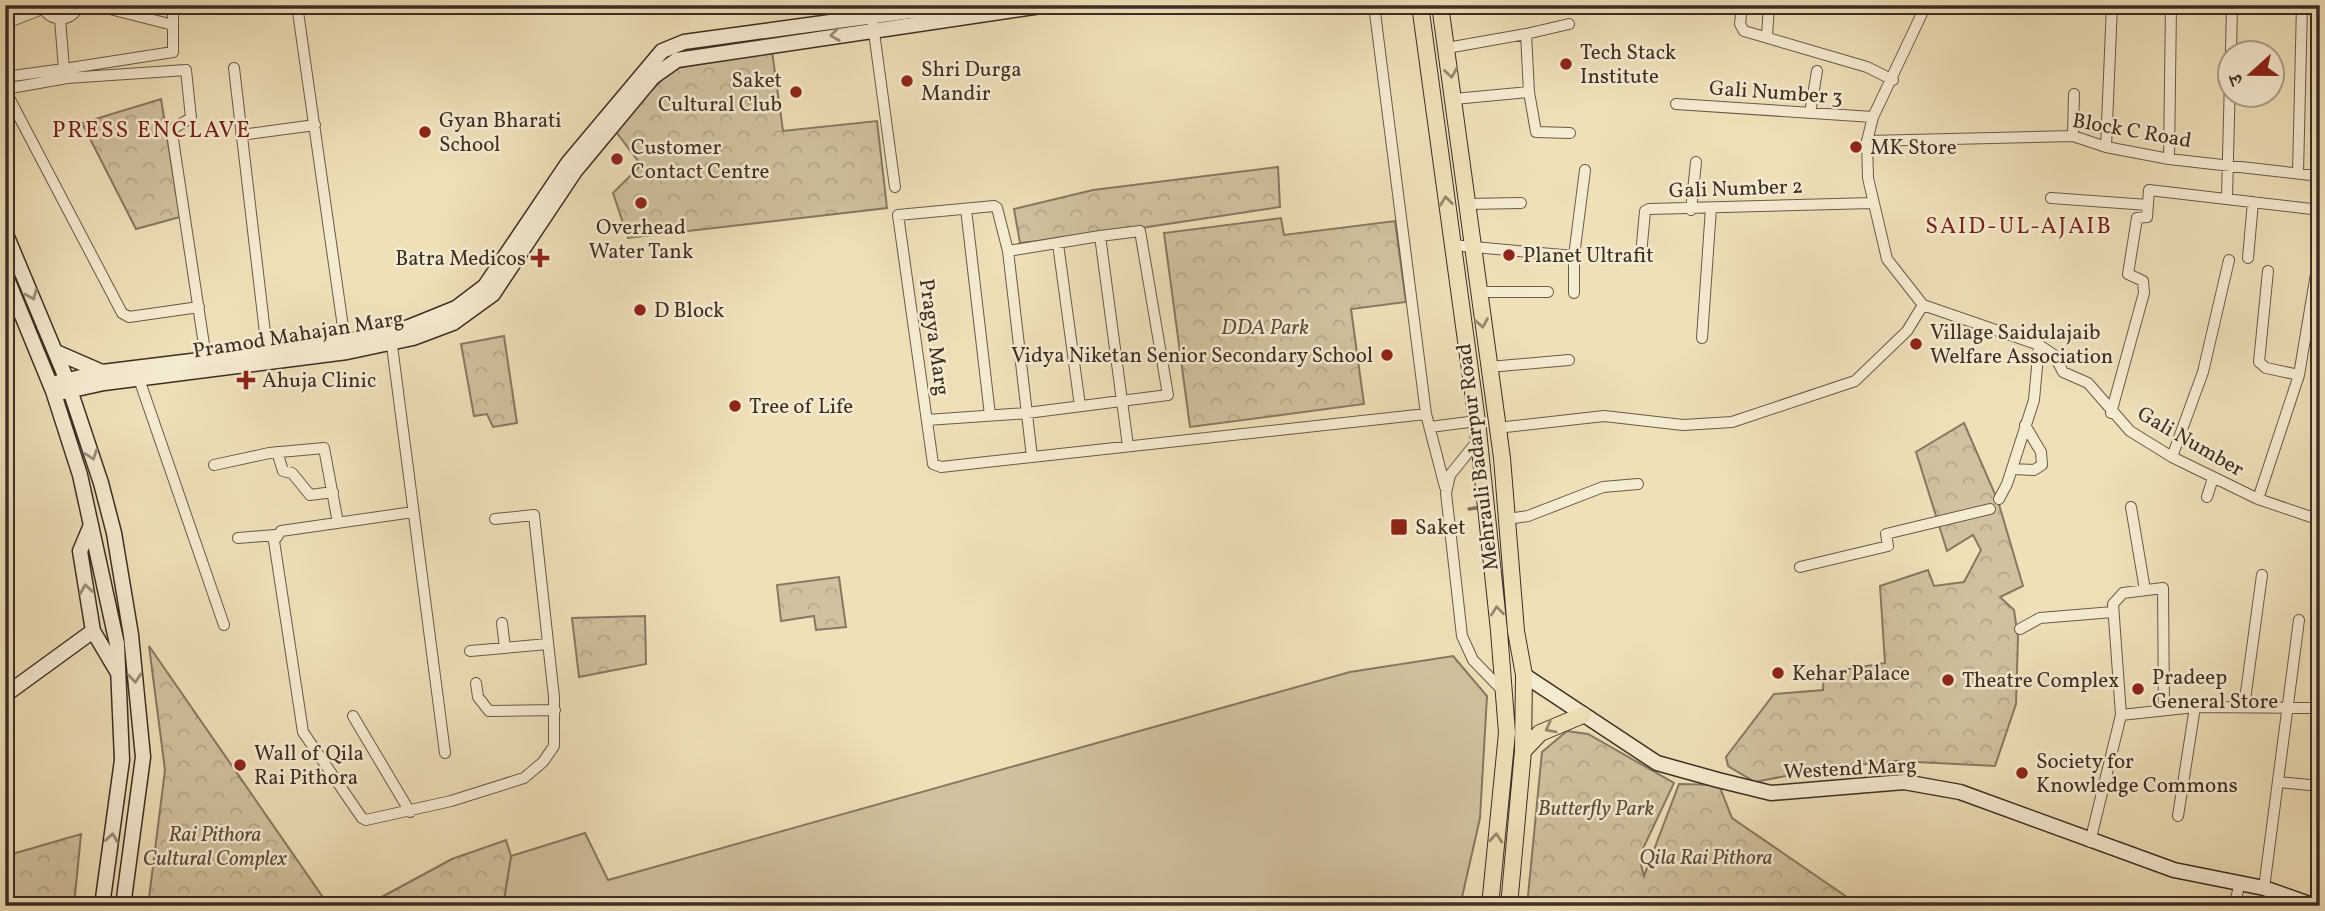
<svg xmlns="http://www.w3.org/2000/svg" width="2325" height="911" viewBox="0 0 2325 911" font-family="Vollkorn,'Noto Serif Devanagari',serif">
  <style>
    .green { fill: #d1c29f; stroke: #867862; stroke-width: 2 }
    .park { fill: url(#park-crowns); stroke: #867862; stroke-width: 2 }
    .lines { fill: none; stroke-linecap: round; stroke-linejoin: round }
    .stream { stroke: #83745f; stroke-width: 3.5 }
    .street-casing { stroke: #695a4a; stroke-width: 12 }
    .secondary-casing { stroke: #3c2e25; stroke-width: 17 }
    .primary-casing { stroke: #3c2e25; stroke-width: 18 }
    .street { stroke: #f5ebd1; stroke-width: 10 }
    .secondary { stroke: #f5ebd1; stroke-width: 14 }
    .primary { stroke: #efe0b8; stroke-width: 16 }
    .oneway { stroke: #988c7b }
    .oneway2 { stroke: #96876e }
    .poi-dot { fill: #8f2418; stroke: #f5ebd1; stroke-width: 2.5 }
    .labels { text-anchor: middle; stroke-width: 5; stroke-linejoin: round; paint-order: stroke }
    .poi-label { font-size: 21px; fill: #3c2e25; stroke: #f5ebd1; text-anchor: start }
    .street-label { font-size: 21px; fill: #3c2e25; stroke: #f5ebd1 }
    .park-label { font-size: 21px; font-style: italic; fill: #5a4c3d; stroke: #f5ebd1 }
    .neighbourhood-label { font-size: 23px; letter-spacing: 2px; fill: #7a1f14; stroke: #f5ebd1 }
  </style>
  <defs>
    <pattern id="park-crowns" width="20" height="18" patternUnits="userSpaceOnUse" patternTransform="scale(1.75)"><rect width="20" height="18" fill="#d1c29f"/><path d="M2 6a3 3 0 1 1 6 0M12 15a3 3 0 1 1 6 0" fill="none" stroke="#b4a789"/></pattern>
  </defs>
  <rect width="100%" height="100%" fill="#efe0b8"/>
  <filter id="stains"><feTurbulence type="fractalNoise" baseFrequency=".00286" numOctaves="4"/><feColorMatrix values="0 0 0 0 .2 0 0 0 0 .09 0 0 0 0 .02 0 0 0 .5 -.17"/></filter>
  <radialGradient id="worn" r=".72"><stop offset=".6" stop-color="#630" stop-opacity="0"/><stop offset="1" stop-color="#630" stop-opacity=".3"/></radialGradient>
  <path class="green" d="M 1453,656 L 1487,696 L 1480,818 L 1460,906 L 503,906 L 511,856 L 585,833 L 608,880 L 1350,672 Z"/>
  <path class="park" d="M 772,51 L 783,131 L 877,121 L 887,208 L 628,238 L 613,193 L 641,165 L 614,129 L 672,69 Z
    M 161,99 L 180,217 L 136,229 L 82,123 Z
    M 1278,167 L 1280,207 L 1081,237 L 1020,243 L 1014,209 L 1093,190 Z
    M 1281,218 L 1284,235 L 1395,221 L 1406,302 L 1351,309 L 1364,404 L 1190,427 L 1164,233 Z
    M 504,336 L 517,423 L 493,427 L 487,414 L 474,416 L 461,344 Z
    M 1964,423 L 1998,501 L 2023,586 L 2000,597 L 2014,610 L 2018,637 L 2016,704 L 1995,766 L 1896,761 L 1827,768 L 1755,782 L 1728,766 L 1726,757 L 1774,694 L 1823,690 L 1824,673 L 1885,663 L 1880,586 L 1928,570 L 1934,586 L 1964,582 L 1981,550 L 1973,535 L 1947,551 L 1916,452 Z
    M 839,577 L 846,627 L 816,630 L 814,616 L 781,621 L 777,585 Z
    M 645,616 L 646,664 L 579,677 L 572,618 Z
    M 149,646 L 329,906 L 148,906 L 165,770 Z
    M 1567,731 L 1588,734 L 1674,783 L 1639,857 L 1644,876 L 1679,784 L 1719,785 L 1732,818 L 1860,906 L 1527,906 L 1542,752 Z
    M 81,834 L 74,906 L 5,906 L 5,856 Z
    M 506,840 L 511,856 L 503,906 L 365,906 L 452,859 Z"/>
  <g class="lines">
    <path class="stream" d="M 1469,509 L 1482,507"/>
    <defs>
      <path id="street" d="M 41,5 C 51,23 70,23 80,5
        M 94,5 L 173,25
        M 297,5 L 346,348
        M 1374,5 L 1426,414 L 1445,487
        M 1742,5 L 1740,24 L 1744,31 L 1867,67 L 1893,80
        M 1926,5 L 1873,117 L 1867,141 L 1868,178 L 1887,259 L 1923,305 L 2039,345 L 2054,355 L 2063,372 L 2088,383 L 2130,431 L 2172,457 L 2258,499 L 2320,520
        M 1691,8 L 1691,5
        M 5,20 L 14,20 L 42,9
        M 873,25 L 895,187
        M 1526,34 L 1569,24
        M 1767,36 L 1769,5
        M 1447,48 L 1526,34 L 1529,92
        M 2231,52 L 2232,5
        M 234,68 L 267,350
        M 64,69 L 173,52 L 173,5
        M 5,77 L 64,69 L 60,19
        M 5,89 L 67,78 L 186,70 L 191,118 L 174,128 L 172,133 L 206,358
        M 5,90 L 122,313 L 129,317 L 199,307
        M 1454,99 L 1529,92 L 1536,132 L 1570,133
        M 1676,104 L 1873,117
        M 1810,113 L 1817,71
        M 241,135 L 315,125
        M 2073,136 L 2074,94
        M 1867,141 L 2073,136 L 2106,147 L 2169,159 L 2320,176
        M 2106,147 L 2112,5
        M 2169,159 L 2171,5
        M 2298,173 L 2302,5
        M 2227,197 L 2230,78
        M 2051,198 L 2148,205
        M 1466,204 L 1521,203
        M 966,209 L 990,415
        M 1691,210 L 1696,162
        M 1058,244 L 1080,406
        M 1452,245 L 1574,256
        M 1008,251 L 1100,236 L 1128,446
        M 1641,255 L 1645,211 L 1649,209 L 1873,203
        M 2248,258 L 2253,202
        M 2268,271 L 2259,362 L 2266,368 L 2299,375
        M 1477,292 L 1548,292
        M 1574,293 L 1574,256 L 1585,170
        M 391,338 L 445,753
        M 1702,338 L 1711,208
        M 1489,367 L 1569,360
        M 139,379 L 224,625
        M 2111,413 L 2144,293 L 2143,281 L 2128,274 L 2137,218 L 2147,217 L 2149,190 L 2320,210
        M 927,420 L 1027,413 L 1168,395 L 1140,231 L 1100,236
        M 1430,427 L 1477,421
        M 1497,428 L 1604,416 L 1683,425 L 1732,422 L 1855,381 L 1907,331 L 1923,305
        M 1479,439 L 1450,475 L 1446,493 L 1462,636 L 1473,660 L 1503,691
        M 277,452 L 283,471 L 292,473 L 310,495 L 333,492
        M 1032,457 L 1008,251 L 997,208 L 994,206 L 898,215 L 933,464 L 941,467 L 1426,414
        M 2172,457 L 2203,372 L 2229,260
        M 214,465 L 269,453 L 324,448 L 338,523
        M 2013,469 L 2034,470 L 2042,465 L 2041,452 L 2025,425
        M 2207,497 L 2213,478
        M 1999,499 L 2007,484 L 2034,400 L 2039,345
        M 2258,499 L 2299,375 L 2320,250
        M 2131,507 L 2145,590
        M 413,512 L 281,531 L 274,541 L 303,732 L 362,818 L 366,820 L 451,801 L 524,778 L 543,762 L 554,746 L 554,697 L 534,515 L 495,519
        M 1508,519 L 1528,516 L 1603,487 L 1638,484
        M 238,538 L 275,535
        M 1800,567 L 1888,546 L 1886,534 L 1990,509
        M 502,623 L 505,648
        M 2020,629 L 2040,618 L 2113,612
        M 470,651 L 548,644
        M 476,683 L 478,697 L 489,711 L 555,710
        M 2244,707 L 2262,575
        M 2121,715 L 2195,707 L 2320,708
        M 353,716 L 410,812
        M 2279,782 L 2320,786
        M 2178,816 L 2195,707
        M 2090,842 L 2121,715 L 2113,604 L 2123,593 L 2163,588 L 2164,709
        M 2264,888 L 2299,620
        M 2234,906 L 2240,883"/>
      <path id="secondary" d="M 5,232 L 66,378 L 101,483 L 114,533 L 131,635 L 143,757 L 123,906
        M 5,274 L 53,391 L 80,475 L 117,644 L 122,760 L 102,906
        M 56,352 L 102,372
        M 51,384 L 102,372 L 345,342 L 409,327 L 456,308 L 485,286 L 568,163 L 662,51 L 684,42 L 954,5
        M 54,394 L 104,383 L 347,352 L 413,338 L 453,323 L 493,294 L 575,171 L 653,77 L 677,60 L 1048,5
        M 91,525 L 80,551 L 93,631 L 118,673
        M 1524,675 L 1657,763 L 1718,780 L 1771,793 L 1904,782 L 1960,792 L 2174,870 L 2264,888 L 2315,906
        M 5,695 L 93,631"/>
      <path id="primary" d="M 1420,5 L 1477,421 L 1499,631 L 1507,733 L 1490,906
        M 1440,5 L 1502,458 L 1516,631 L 1524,675 L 1523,751 L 1509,906
        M 1523,751 L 1540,733 L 1583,715"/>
    </defs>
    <use href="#street" class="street-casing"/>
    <use href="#secondary" class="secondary-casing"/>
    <use href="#primary" class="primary-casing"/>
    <use href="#street" class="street"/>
    <use href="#secondary" class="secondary"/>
    <use href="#primary" class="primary"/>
  </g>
  <defs><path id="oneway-chevron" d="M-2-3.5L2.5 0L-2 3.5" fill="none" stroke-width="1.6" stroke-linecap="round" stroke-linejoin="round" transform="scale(1.75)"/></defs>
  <g class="oneway">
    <use href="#oneway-chevron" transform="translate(835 35) rotate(172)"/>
    <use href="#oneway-chevron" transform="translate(32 295) rotate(67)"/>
    <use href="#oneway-chevron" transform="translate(92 455) rotate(71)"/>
    <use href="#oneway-chevron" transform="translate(86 589) rotate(-99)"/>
    <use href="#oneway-chevron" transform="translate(135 678) rotate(85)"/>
    <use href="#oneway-chevron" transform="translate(112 838) rotate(-82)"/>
  </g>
  <g class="oneway2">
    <use href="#oneway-chevron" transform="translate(1451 73) rotate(81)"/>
    <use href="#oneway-chevron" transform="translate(1446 201) rotate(-97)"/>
    <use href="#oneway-chevron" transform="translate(1482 323) rotate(81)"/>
    <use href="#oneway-chevron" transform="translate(1497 611) rotate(-96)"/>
    <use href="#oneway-chevron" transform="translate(1550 728) rotate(152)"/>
    <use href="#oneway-chevron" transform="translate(1496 838) rotate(-85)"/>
  </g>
  <g class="poi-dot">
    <circle cx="1566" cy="64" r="7"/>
    <circle cx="907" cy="81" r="7"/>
    <circle cx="796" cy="92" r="7"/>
    <circle cx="425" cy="132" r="7"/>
    <circle cx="1856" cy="147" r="7"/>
    <circle cx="617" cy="159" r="7"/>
    <circle cx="641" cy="203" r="7"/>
    <circle cx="1509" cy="255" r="7"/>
    <path d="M536.5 247.5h7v7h7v7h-7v7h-7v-7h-7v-7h7z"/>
    <circle cx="640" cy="310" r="7"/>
    <circle cx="1916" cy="344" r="7"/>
    <circle cx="1387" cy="355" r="7"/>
    <path d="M242.5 369.5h7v7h7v7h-7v7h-7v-7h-7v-7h7z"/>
    <circle cx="735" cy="406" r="7"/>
    <rect x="1390" y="518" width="18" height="18" rx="3.5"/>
    <circle cx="1778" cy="673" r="7"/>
    <circle cx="1948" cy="680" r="7"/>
    <circle cx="2138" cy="689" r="7"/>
    <circle cx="240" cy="765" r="7"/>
    <circle cx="2022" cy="773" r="7"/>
  </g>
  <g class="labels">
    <g class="poi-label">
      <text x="1580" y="59">Tech Stack<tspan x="1580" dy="24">Institute</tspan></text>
      <text x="921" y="76">Shri Durga<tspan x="921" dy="24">Mandir</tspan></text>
      <text x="782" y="87" text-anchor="end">Saket<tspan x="782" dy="24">Cultural Club</tspan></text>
      <text x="439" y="127">Gyan Bharati<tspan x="439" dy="24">School</tspan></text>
      <text x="631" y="154">Customer<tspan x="631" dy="24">Contact Centre</tspan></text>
      <text x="1870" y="154">MK Store</text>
      <text x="641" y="234" text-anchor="middle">Overhead<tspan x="641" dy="24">Water Tank</tspan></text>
      <text x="1523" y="262">Planet Ultrafit</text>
      <text x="526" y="265" text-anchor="end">Batra Medicos</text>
      <text x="654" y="317">D Block</text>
      <text x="1930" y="339">Village Saidulajaib<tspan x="1930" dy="24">Welfare Association</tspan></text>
      <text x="1373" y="362" text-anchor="end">Vidya Niketan Senior Secondary School</text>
      <text x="262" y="387">Ahuja Clinic</text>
      <text x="749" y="413">Tree of Life</text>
      <text x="1415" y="534">Saket</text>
      <text x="1792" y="680">Kehar Palace</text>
      <text x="2152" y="684">Pradeep<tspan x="2152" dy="24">General Store</tspan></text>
      <text x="1962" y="687">Theatre Complex</text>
      <text x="254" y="760">Wall of Qila<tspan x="254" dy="24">Rai Pithora</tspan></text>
      <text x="2036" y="768">Society for<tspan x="2036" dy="24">Knowledge Commons</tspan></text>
    </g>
    <g class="street-label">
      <text transform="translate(1776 92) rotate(4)" y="7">Gali Number 3</text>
      <text transform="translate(2132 130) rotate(10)" y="7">Block C Road</text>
      <text transform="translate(1736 188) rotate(-2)" y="7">Gali Number 2</text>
      <text transform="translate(298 334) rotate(-9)" y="7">Pramod Mahajan Marg</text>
      <text transform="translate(935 337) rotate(82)" y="7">Pragya Marg</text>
      <text transform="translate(2191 441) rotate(30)" y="7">Gali Number</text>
      <text transform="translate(1477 457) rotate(-97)" y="7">Mehrauli Badarpur Road</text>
      <text transform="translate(1850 768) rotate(-3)" y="7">Westend Marg</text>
    </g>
    <g class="park-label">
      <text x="1265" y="334">DDA Park</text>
      <text x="1596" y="815">Butterfly Park</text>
      <text x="215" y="841">Rai Pithora<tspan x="215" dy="24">Cultural Complex</tspan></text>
      <text x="1706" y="864">Qila Rai Pithora</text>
    </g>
    <g class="neighbourhood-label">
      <text x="152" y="137">PRESS ENCLAVE</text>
      <text x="2019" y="233">SAID-UL-AJAIB</text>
    </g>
  </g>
  <rect width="2325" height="911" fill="none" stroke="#efe0b8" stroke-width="28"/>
  <rect x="7" y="7" width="2311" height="897" fill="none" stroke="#3c2e25" stroke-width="3.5"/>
  <rect x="14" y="14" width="2297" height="883" fill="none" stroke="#3c2e25" stroke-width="2"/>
  <g transform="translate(2251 74) rotate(249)"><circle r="33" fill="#f5ebd1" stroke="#ab9f8c" stroke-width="2"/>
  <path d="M0-5L12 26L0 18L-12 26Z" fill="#8f2418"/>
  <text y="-10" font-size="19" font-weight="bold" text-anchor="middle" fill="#3c2e25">उ</text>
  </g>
  <rect width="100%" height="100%" filter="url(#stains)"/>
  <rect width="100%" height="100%" fill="url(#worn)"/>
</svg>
